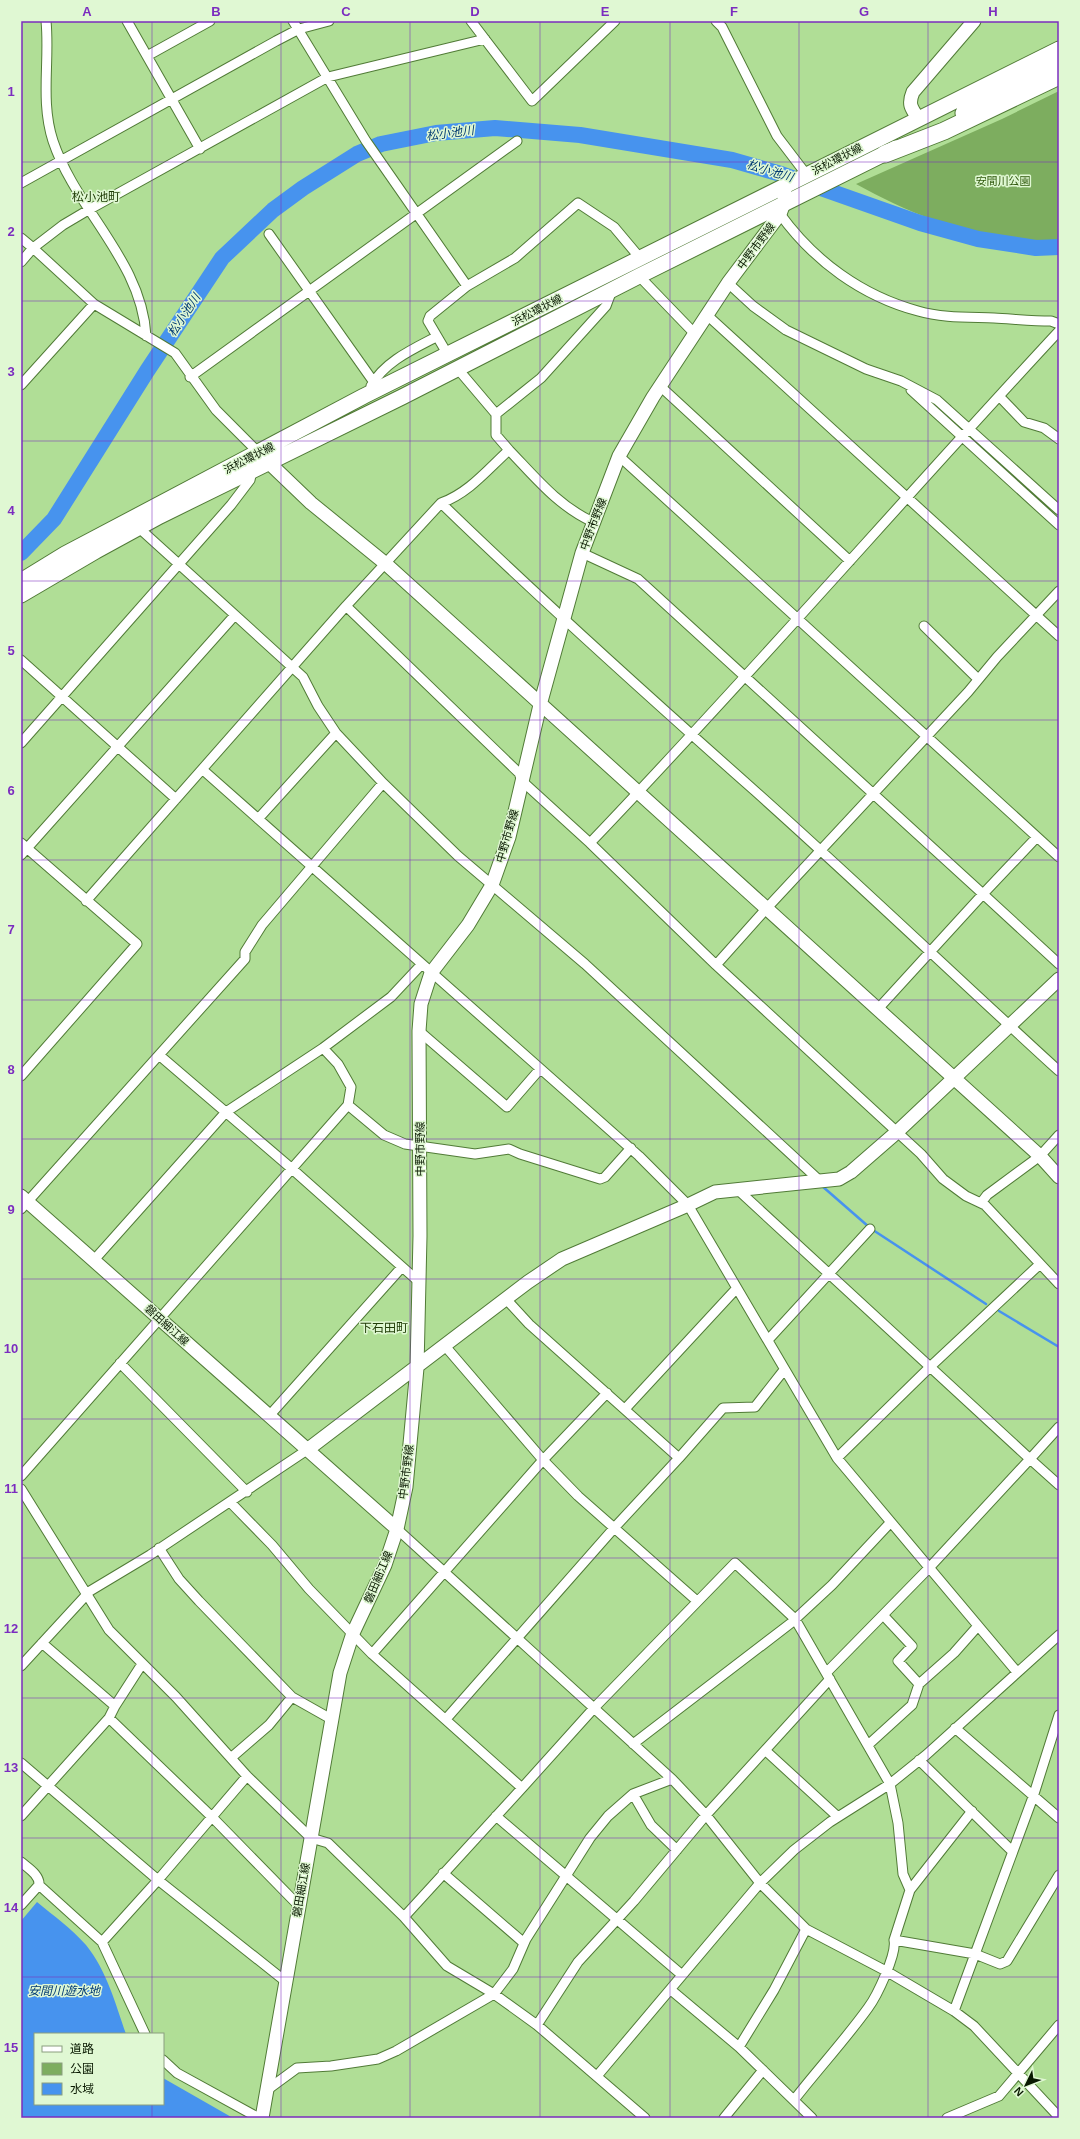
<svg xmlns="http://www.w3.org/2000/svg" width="1080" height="2139" viewBox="0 0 1080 2139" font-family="Arial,'Noto Sans JP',sans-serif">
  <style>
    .green { fill: #7dad5f }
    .water { fill: #4793ee }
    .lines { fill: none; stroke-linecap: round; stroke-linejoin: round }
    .stream { stroke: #4793ee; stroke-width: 2.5 }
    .river { stroke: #4793ee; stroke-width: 16 }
    .street-casing { stroke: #517b37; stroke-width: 11 }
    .secondary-casing { stroke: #517b37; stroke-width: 15 }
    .primary-casing { stroke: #517b37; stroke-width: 17 }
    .highway-casing { stroke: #517b37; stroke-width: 19 }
    .street { stroke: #fff; stroke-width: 9 }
    .secondary { stroke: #fff; stroke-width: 13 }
    .primary { stroke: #fff; stroke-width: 15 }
    .highway { stroke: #fff; stroke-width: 17 }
    .grid { fill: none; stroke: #7b2cbf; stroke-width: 1; stroke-opacity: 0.55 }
    .labels { text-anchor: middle; stroke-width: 3; stroke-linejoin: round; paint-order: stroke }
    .street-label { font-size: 11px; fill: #081800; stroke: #e0f8d3 }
    .park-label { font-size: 11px; fill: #30590e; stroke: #e0f8d3 }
    .water-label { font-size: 12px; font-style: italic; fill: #023a73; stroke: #e0f8d3 }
    .neighbourhood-label { font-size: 12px; fill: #203e08; stroke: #e0f8d3 }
    .neatline { fill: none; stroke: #7b2cbf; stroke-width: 1.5 }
    .grid-label { font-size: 13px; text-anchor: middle; font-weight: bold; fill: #7b2cbf }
  </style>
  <rect width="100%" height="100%" fill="#b0de96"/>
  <path class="green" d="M 1059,91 L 1059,243 C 988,244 917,218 856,184 L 1002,119 Z"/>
  <path class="water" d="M 37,1902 C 54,1916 72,1929 86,1945 C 107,1971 115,2003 126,2034 L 35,2034 L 35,2104 L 163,2104 L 163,2078 L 233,2118 L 21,2118 L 21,1921 Z"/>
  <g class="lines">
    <path class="stream" d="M 352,756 L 372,777
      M 822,1186 L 869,1227
      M 873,1230 L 986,1304
      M 999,1311 L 1059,1347"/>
    <path class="river" d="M 21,553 L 54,519 L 147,371 L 222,258 L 273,210 L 303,188 L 357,154 L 381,144 L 436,133 L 495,128 L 580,135 L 732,160 L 781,174 L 920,223 L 978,239 L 1036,248 L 1059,247"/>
    <defs>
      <path id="street" d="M 46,21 C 50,61 40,101 53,141 C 76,210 142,261 146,336
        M 127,21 L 200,149
        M 293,21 L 366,141 L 467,286
        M 471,21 L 532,101 L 615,21
        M 716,21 L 722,27 L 777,136 L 806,174
        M 147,56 L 210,21
        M 21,183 L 276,41 L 299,29 L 329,21
        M 780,214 C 814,261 862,296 918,311 C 942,318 969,317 994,318 C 1013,319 1032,321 1051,321 L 1059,324
        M 269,234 L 373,381
        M 21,238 L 33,248 L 21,262
        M 639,276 L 695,334
        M 728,283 L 753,306 L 786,330 L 866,369 L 901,381 L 937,400 L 1059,510
        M 707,315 L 1059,636
        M 448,355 L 428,321 L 430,316 L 467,286 L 515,258 L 578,203 L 614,227 L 640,258
        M 457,368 L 496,414 L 496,435 L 509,450
        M 190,377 L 517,141
        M 21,385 L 94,304
        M 371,386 C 384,362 413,349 436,337
        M 660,386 L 850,561
        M 911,390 L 1059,525
        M 999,396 L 1024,422 L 1044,428 L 1059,439
        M 496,414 L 541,378 L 606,306 L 612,290
        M 259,453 L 216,410 L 175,353 L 94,304 L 33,248 L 63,225 L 90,209 L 328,77 L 485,39
        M 619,456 L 1059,857
        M 441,503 C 469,493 488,469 509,450 C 535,477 558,506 593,522
        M 139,528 L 235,615
        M 582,553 L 638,579 L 983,894 L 1037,837
        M 346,606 L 519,773 L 522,781 L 590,843 L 716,965 L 921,1154 L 943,1179 L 966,1196 L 985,1205 L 1059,1284
        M 924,626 L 978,679
        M 21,660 L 176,799
        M 21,743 L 231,505 L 250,480 L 252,471
        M 203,770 L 639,1156 L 688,1205 L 837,1458 L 1017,1672
        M 383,783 L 458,856 L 585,964 L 820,1181
        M 258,819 L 336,733
        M 21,843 L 137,944 L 21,1076
        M 590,843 C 750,676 901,501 1059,331
        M 21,855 L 235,615 L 303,677 L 318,706 L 336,733 L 383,783 L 262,925 L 245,952 L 245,959 L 21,1209
        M 86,901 L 346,606 L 441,503 C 543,602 649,697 755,791 C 858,883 957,978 1059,1071
        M 716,965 L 766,909 L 968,692 L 997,657 L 1059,591
        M 877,1010 L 983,894 L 1059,964
        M 419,1031 L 507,1107 L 540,1069
        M 323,1048 L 338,1064 L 351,1087 L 348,1105
        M 159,1055 L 291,1168 L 418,1281
        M 737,1189 L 1030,1459 L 929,1568 L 827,1672
        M 981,1203 L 987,1195 L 1040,1156 L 1059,1135
        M 94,1260 L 226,1112 L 323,1048 L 391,997 L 421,965
        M 768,1340 L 870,1229
        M 445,1346 L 543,1460 L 578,1496 L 697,1601
        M 120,1363 L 247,1492
        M 625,1409 L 737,1288
        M 269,1416 L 402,1267
        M 1059,1427 L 1030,1459 L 1059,1485
        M 679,1458 L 723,1408 L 755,1407 L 784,1370
        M 837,1458 L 931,1366 L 1040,1264
        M 21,1476 L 348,1105 L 384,1135 L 405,1144 L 475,1154 L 509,1149 L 520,1154 L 600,1179 L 605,1177 L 631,1148
        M 21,1489 L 109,1630 L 176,1697 L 247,1776 L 311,1838 L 328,1843 L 404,1917 L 447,1966 L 494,1994 L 537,2025 L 645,2118
        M 231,1503 L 272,1545 L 309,1589 L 372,1654 L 522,1788 L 594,1708 L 735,1563 L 795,1619 L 890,1784 L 898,1823 L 903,1874 L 910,1890 L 894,1940 C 897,1954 877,1996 868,2008 C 845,2040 818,2069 794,2100
        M 397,1529 L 672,1779 L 706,1815 L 760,1883 L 806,1929 L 886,1971 L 954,2011 L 974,2026 L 1059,2117
        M 159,1548 L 179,1579 L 199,1601 L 292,1697 L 331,1719
        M 883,1615 L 912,1646 L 898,1661 L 919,1684
        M 42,1643 L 115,1706
        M 372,1654 L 543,1460 L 607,1393
        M 21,1666 L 90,1591 L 150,1555 L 307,1450
        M 109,1718 L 212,1817 L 299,1906
        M 446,1719 L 615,1527 L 679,1458 L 529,1324 L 506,1299
        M 955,1728 L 1059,1818
        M 633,1744 L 791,1623 L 832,1585 L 890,1523
        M 868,1745 L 912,1705 L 919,1684 L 954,1653 L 977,1627
        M 766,1751 L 838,1817
        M 232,1757 L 269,1725 L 292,1697
        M 919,1760 L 1012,1851
        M 21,1763 L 158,1880 L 285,1981
        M 633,1794 L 651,1825 L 677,1850
        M 21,1816 L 109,1718 L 115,1706 L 142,1664
        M 496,1816 L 682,1975
        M 21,1862 C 28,1868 40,1875 39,1885 L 102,1942 L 145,2034
        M 443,1873 L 524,1943
        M 910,1890 L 972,1811
        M 21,1905 L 39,1885
        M 404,1917 L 522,1788
        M 894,1940 L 975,1954 L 1000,1964 L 1007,1961 L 1059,1875
        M 102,1942 L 158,1880 L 247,1776
        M 671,1990 L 739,2047 L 812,2118
        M 954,2011 L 1033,1797 L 1059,1715
        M 537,2025 L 578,1962 L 634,1901 L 706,1815 L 830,1679
        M 739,2047 L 774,1990 L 806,1929
        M 163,2060 L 177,2073 L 259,2118
        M 597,2076 L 760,1883 L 794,1850 L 830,1822 L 890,1784 L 926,1755 L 1059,1635
        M 267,2090 L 297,2068 L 331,2066 L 378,2059 L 396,2051 L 494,1994 L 513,1969 L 526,1939 L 590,1838 L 608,1816 L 633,1794 L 672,1779
        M 724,2118 L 763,2070
        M 947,2118 L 999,2096 L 1059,2025"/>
      <path id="secondary" d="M 918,118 C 911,108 908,104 913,92 L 974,21
        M 263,457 L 311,503 L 386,564 L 1040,1156 L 1059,1177
        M 21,1196 L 397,1529
        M 307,1450 L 528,1282 L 562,1259 L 688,1205 L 715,1192 L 839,1179 L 851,1172 L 897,1132 L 1059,979
        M 262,2118 L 340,1673 L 353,1633 L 385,1565 L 397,1529 L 406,1487 L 417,1368 L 420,1236 L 419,1031 L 421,1004 L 431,973 L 468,925 L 492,885 L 509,837 L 540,705 L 582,553 L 619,456 L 653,397 L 728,283 L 780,214 L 784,203 L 785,185"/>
      <path id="primary" d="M 963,113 L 1059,64
        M 21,581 L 65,554 L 364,396 L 1059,49
        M 21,595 L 96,551 L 160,516 L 402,397 L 639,276 L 896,148"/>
      <path id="highway" d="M 885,154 L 944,131 L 1059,76"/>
    </defs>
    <use href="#street" class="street-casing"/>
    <use href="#secondary" class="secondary-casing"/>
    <use href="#primary" class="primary-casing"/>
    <use href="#highway" class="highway-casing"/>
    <use href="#street" class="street"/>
    <use href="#secondary" class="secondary"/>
    <use href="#primary" class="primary"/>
    <use href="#highway" class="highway"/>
  </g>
  <path class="grid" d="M 152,21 L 152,2034M 281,21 L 281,2118M 410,21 L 410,2118M 540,21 L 540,2118M 670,21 L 670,2118M 799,21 L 799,2118M 928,21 L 928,2118M 21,162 L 1059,162M 21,301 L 1059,301M 21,441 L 1059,441M 21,581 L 1059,581M 21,720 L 1059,720M 21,860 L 1059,860M 21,1000 L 1059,1000M 21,1139 L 1059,1139M 21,1279 L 1059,1279M 21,1419 L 1059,1419M 21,1558 L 1059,1558M 21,1698 L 1059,1698M 21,1838 L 1059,1838M 21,1977 L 1059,1977M 152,2104 L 152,2118"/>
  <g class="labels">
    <g class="street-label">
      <text transform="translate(837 159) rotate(-27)" y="4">浜松環状線</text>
      <text transform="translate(756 246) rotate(-53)" y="4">中野市野線</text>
      <text transform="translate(537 310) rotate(-27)" y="4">浜松環状線</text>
      <text transform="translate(249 458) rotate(-27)" y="4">浜松環状線</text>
      <text transform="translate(593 524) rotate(-69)" y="4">中野市野線</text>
      <text transform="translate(507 836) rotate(-74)" y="4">中野市野線</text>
      <text transform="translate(420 1149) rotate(-90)" y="4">中野市野線</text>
      <text transform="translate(167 1325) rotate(42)" y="4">磐田細江線</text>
      <text transform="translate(406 1472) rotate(-83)" y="4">中野市野線</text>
      <text transform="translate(378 1577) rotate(-67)" y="4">磐田細江線</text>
      <text transform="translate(301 1890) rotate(-80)" y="4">磐田細江線</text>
    </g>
    <g class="park-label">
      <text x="1003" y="185">安間川公園</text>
    </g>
    <g class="water-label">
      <text transform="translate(450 133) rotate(-7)" y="4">松小池川</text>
      <text transform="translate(770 171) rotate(17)" y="4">松小池川</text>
      <text transform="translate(184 315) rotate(-56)" y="4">松小池川</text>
      <text x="64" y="1995">安間川遊水地</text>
    </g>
    <g class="neighbourhood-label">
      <text x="96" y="201">松小池町</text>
      <text x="384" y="1332">下石田町</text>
    </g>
  </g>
  <rect width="1080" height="2139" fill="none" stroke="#e0f8d3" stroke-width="44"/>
  <rect x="34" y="2033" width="130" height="72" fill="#e0f8d3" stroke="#8a9e7f"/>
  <rect x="42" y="2046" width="20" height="6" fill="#ffffff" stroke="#8a9e7f"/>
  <text x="70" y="2053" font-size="12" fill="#081800">道路</text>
  <rect x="42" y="2063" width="20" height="12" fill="#7dad5f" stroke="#8a9e7f"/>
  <text x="70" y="2073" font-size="12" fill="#081800">公園</text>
  <rect x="42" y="2083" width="20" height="12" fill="#4793ee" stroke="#8a9e7f"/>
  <text x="70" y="2093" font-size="12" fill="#081800">水域</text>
  <g transform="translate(1026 2085) rotate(227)" stroke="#e0f8d3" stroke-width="3" paint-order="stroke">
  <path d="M0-3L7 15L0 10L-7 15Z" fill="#081800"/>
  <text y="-6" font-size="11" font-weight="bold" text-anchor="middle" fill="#081800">N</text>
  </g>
  <rect x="22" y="22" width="1036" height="2095" class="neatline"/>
  <g class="grid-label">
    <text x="87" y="16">A</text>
    <text x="216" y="16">B</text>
    <text x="346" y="16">C</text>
    <text x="475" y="16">D</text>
    <text x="605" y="16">E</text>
    <text x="734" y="16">F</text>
    <text x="864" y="16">G</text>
    <text x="993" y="16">H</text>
    <text x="11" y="96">1</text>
    <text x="11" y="236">2</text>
    <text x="11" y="376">3</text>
    <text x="11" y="515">4</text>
    <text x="11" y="655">5</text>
    <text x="11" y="795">6</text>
    <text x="11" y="934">7</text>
    <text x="11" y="1074">8</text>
    <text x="11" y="1214">9</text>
    <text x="11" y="1353">10</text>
    <text x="11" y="1493">11</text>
    <text x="11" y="1633">12</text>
    <text x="11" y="1772">13</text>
    <text x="11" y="1912">14</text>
    <text x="11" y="2052">15</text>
  </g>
</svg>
